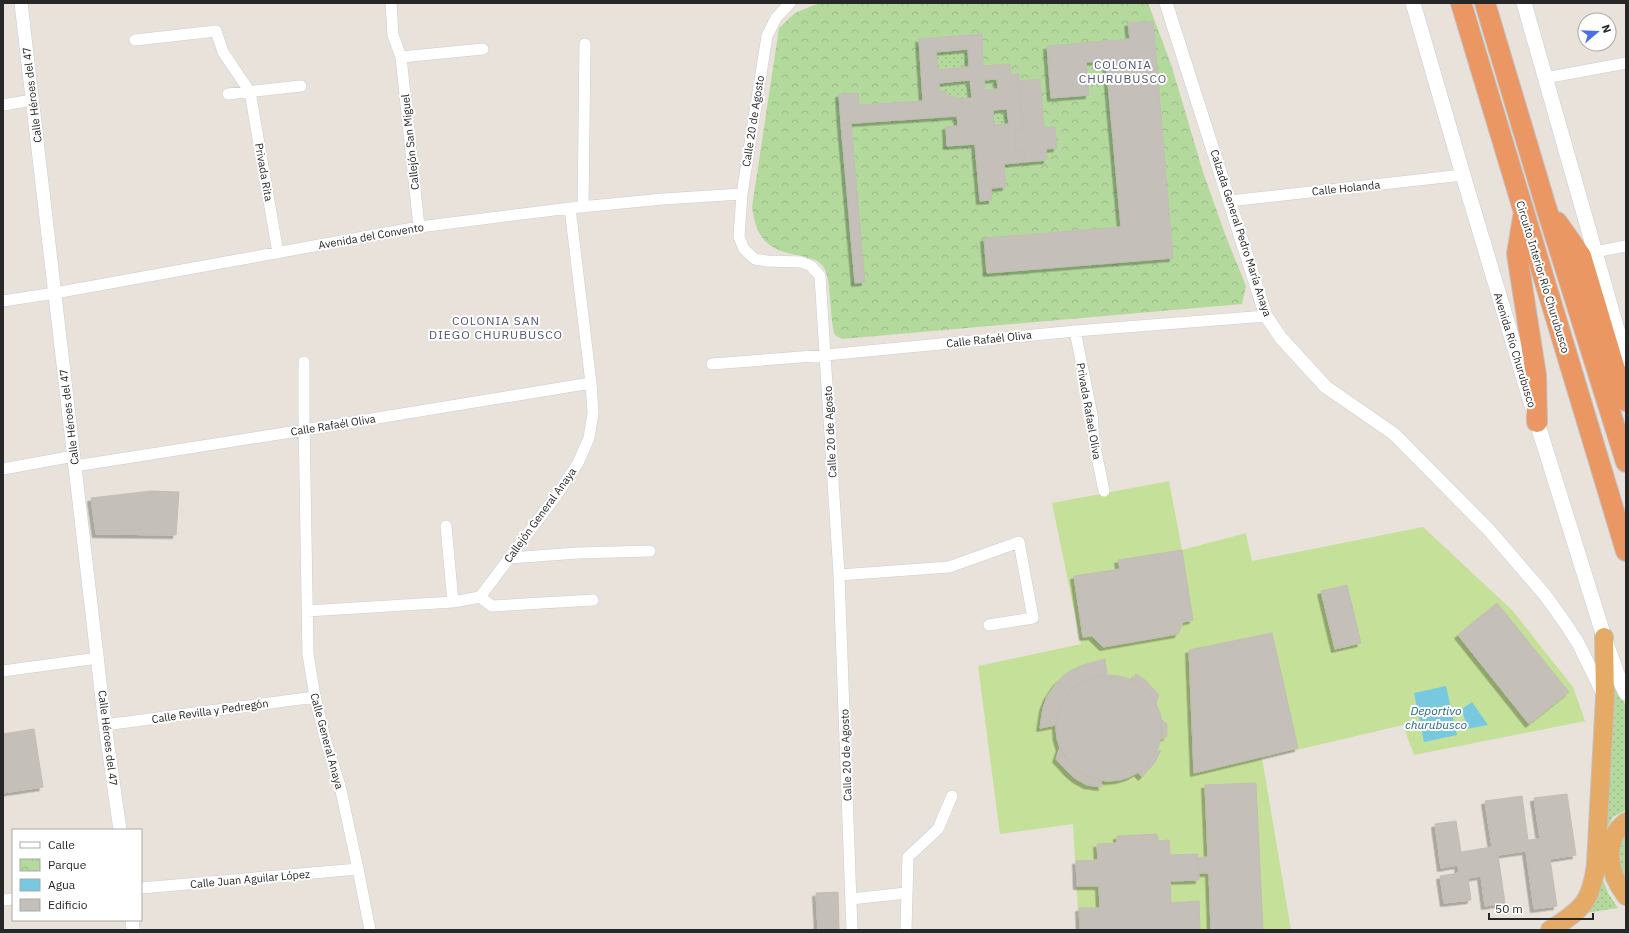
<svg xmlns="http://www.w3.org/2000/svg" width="1629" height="933" viewBox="0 0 1629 933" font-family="'IBM Plex Sans',sans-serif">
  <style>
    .park { fill: url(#park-crowns) }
    .garden { fill: url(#garden-dots) }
    .pitch { fill: #c5e099 }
    .water { fill: #78c9e0 }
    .building { fill: #c4c0b9; stroke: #c3bdb5; fill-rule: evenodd; filter: url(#shadow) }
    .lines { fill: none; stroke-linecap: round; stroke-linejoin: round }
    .minor-casing { stroke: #c9cdd8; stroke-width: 12 }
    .tertiary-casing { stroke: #c9cdd8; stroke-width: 14 }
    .secondary-casing { stroke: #c9cdd8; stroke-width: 16 }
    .trunk-casing { stroke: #c3c3c3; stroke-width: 20 }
    .motorway-casing { stroke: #c3c3c3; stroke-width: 22 }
    .minor { stroke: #fff; stroke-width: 11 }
    .tertiary { stroke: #fff; stroke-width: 13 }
    .secondary { stroke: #fff; stroke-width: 15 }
    .trunk { stroke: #e5aa66; stroke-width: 18 }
    .motorway { stroke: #eb9763; stroke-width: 20 }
    .labels { text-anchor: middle; stroke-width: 4; stroke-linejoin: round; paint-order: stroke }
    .street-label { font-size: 11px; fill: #272727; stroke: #fff }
    .neighbourhood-label { font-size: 12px; letter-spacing: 1px; fill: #4e5672; stroke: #fff }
    .water-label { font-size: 12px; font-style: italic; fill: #1c6787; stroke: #fff }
  </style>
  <defs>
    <pattern id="park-crowns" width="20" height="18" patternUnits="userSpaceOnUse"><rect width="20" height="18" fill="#b4d99d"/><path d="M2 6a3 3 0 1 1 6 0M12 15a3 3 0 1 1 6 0" fill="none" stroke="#9bba87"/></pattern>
    <pattern id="garden-dots" width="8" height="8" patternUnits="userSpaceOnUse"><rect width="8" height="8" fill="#b4d99d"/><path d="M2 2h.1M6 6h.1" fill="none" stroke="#9bba87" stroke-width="1.8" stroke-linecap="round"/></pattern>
    <filter id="shadow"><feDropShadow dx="-3.5" dy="3.5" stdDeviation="0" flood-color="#0004"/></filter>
  </defs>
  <rect width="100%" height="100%" fill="#e8e2da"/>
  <path class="park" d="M 819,3 L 1148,3 L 1171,64 L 1203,172 L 1225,234 L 1246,286 L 1242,304 L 842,339 L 835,335 C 829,319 832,277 823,266 C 817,259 809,258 801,256 C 768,250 757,241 752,207 L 779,28 L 795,13 Z"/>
  <path class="garden" d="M 968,49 L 969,67 L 938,70 L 936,52 Z
    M 970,80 L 972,98 L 955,99 L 955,96 L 947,96 L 946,91 L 939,92 L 939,83 Z
    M 1007,109 L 1009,124 L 994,125 L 993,110 Z
    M 1611,680 L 1626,706 L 1626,810 L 1613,817 L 1602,837 Z
    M 1626,832 L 1626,885 L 1623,880 L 1617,851 Z
    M 1600,871 L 1608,893 L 1618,908 L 1586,913 Z"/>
  <path class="pitch" d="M 1169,481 L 1182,550 L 1246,533 L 1252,561 L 1423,527 L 1512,610 L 1573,687 L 1585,721 L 1414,755 L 1403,725 L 1262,758 L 1291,930 L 1079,930 L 1073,824 L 1000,834 L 978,666 L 1081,644 L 1052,503 Z"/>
  <path class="water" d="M 1446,686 L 1457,735 L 1424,742 L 1414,693 Z
    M 1472,702 L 1488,725 L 1467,729 L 1462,709 Z"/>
  <path class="building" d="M 1153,21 L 1173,258 L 987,273 L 984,238 L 1121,227 L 1106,61 L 1086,62 L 1089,95 L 1051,98 L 1047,46 L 1130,39 L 1128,23 Z
    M 982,34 L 983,66 L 1010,64 L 1011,83 L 1019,82 L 1023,129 L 1015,130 L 1016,152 L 1024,151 L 1025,162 L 1004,164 L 1006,187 L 991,188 L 992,200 L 980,201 L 975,144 L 947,146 L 946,127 L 958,126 L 957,116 L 841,124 L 839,94 L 858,93 L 859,105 L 923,101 L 919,39 ZM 968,49 L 969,67 L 938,70 L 936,52 ZM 997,79 L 998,89 L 985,90 L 984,80 ZM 970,80 L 972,98 L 955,99 L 955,96 L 947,96 L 946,91 L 939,92 L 939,83 ZM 1007,109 L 1009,124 L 994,125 L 993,110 Z
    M 1019,74 L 1019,82 L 1011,83 L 1011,75 Z
    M 1040,79 L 1044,128 L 1055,127 L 1057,148 L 1046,149 L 1047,160 L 1025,162 L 1024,151 L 1016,152 L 1015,130 L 1023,129 L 1019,81 Z
    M 841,124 L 851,124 L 865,282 L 855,283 Z
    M 151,491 L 179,492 L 176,535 L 96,534 L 91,498 Z
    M 1182,550 L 1193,620 L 1183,622 L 1178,634 L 1103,647 L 1092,636 L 1083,637 L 1074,576 L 1120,569 L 1118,560 Z
    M 1347,585 L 1361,643 L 1335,649 L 1321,591 Z
    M 1497,603 L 1569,692 L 1529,724 L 1458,635 Z
    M 1272,633 L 1298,748 L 1194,773 L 1189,650 Z
    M 1105,659 L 1107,674 L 1088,679 L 1073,688 L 1063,702 L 1057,718 L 1056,725 L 1040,728 L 1043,708 L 1047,697 L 1057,682 L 1068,672 L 1083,665 Z
    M 1136,674 L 1145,680 L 1159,695 L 1156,703 L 1150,695 L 1137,682 L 1131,680 Z
    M1056 728a53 53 0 1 1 106 0a53 53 0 1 1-106 0Z
    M 1161,719 L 1167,724 L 1167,736 L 1160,740 Z
    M 34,729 L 43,787 L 3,793 L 3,734 Z
    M 1060,747 L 1071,765 L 1085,775 L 1101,780 L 1102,787 L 1087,785 L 1076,779 L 1069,773 L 1056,759 Z
    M 1161,750 L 1155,762 L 1142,777 L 1138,773 L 1150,762 L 1156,752 Z
    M 1256,783 L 1263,930 L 1211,930 L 1209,873 L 1199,873 L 1198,858 L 1208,857 L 1205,785 Z
    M 1567,794 L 1576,855 L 1550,859 L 1557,906 L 1534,909 L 1526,851 L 1498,855 L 1505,903 L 1485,906 L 1481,876 L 1468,878 L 1471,900 L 1444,903 L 1440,876 L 1459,873 L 1458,865 L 1441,868 L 1435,824 L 1456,821 L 1461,852 L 1492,847 L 1485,801 L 1522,796 L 1528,840 L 1540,839 L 1534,798 Z
    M 1157,834 L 1158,841 L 1169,840 L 1170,855 L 1198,854 L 1199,880 L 1170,881 L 1171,903 L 1199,901 L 1200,930 L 1080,930 L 1079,908 L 1100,908 L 1099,886 L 1077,886 L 1076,861 L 1098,860 L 1097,844 L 1117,843 L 1117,836 Z
    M 838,892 L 839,930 L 818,930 L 816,893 Z"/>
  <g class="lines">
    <defs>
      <path id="minor" d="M 391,3 L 393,35 L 401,57 L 419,227
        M 790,3 L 776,18 L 767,36 L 742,194 L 739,237 L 744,249 L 755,259 L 767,261 L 801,262 L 811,266 L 820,276 L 839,575 L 852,930
        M 135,40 L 216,31 L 223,52 L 250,92 L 278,253
        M 401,57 L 483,49
        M 1545,78 L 1626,63
        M 228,94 L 301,86
        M 3,105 L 32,100
        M 1229,201 L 1463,175
        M 583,207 L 585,44
        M 1595,252 L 1626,246
        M 3,301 L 55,293 L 419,227 L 570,208 L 663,199 L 742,194
        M 1075,331 L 1092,415 L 1094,442 L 1104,491
        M 304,362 L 304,419 L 308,654 L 315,697 L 326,742 L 340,786 L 358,869 L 370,930
        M 712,364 L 826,355 L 1075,331 L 1266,316
        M 75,466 L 304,430 L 591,383
        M 3,469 L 74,456
        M 446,526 L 453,602
        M 509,558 L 578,553 L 650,551
        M 839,575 L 949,567 L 1019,542 L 1033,618 L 989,625
        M 480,597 L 492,606 L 593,600
        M 307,611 L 453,602 L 480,597 L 556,496 L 578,463 L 589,438 L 593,413 L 591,383 L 570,208
        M 3,671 L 98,658
        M 105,725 L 315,697
        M 141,888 L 358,869
        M 851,899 L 906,893
        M 3,900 L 13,899
        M 906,930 L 908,857 L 938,829 L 952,796"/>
      <path id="tertiary" d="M 21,3 L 105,725 L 120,830
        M 1166,3 L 1266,316 L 1281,338 L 1326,387 L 1394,434 L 1489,530 L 1545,595 L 1565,623 L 1578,643 L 1603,694
        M 132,920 L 133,930"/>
      <path id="secondary" d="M 1413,3 L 1463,175 L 1537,422 L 1604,637 L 1617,674 L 1626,693
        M 1524,3 L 1626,361"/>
      <path id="trunk" d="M 1626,822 C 1601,841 1609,874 1626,896
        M 1550,930 C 1582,910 1592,901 1596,863 L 1605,698 L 1604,637"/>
      <path id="motorway" d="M 1461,3 L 1626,551
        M 1485,3 L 1546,207 L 1626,462
        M 1523,217 L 1517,254 L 1536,375 L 1537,422
        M 1557,222 L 1581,256 L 1614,366 L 1626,401"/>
    </defs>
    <use href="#minor" class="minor-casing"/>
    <use href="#tertiary" class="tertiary-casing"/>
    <use href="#secondary" class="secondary-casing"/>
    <use href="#trunk" class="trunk-casing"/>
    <use href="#motorway" class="motorway-casing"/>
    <use href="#minor" class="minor"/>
    <use href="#tertiary" class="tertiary"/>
    <use href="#secondary" class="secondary"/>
    <use href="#trunk" class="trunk"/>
    <use href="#motorway" class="motorway"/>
  </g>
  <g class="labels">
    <g class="street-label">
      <text transform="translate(32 95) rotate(-97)" y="4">Calle Héroes del 47</text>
      <text transform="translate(753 121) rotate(-81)" y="4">Calle 20 de Agosto</text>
      <text transform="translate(410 142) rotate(-96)" y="4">Callejón San Miguel</text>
      <text transform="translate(264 172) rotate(80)" y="4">Privada Rita</text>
      <text transform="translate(1346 188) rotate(-6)" y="4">Calle Holanda</text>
      <text transform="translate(1241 233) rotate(72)" y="4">Calzada General Pedro María Anaya</text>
      <text transform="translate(371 236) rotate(-10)" y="4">Avenida del Convento</text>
      <text transform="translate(1543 277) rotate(73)" y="4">Circuito Interior Río Churubusco</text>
      <text transform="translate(989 339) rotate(-6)" y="4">Calle Rafaél Oliva</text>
      <text transform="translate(1515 350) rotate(73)" y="4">Avenida Río Churubusco</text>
      <text transform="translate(1089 411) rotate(80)" y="4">Privada Rafael Oliva</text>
      <text transform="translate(69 417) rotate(-97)" y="4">Calle Héroes del 47</text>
      <text transform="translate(333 425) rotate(-9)" y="4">Calle Rafaél Oliva</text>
      <text transform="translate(830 432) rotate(-93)" y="4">Calle 20 de Agosto</text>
      <text transform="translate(540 515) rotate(-54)" y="4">Callejón General Anaya</text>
      <text transform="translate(210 711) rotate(-8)" y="4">Calle Revilla y Pedregón</text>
      <text transform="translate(108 738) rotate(83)" y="4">Calle Héroes del 47</text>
      <text transform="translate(327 741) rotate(75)" y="4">Calle General Anaya</text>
      <text transform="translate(846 755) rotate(-92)" y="4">Calle 20 de Agosto</text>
      <text transform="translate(250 879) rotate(-5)" y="4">Calle Juan Aguilar López</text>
    </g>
    <g class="neighbourhood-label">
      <text x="1123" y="69">COLONIA<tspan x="1123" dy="14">CHURUBUSCO</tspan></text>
      <text x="496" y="325">COLONIA SAN<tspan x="496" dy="14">DIEGO CHURUBUSCO</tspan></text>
    </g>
    <g class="water-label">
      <text x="1436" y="715">Deportivo<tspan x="1436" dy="14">churubusco</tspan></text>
    </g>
  </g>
  <rect width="1629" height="933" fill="none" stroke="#272727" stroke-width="8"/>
  <rect x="12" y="829" width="130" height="92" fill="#ffffff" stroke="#a9a9a9"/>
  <rect x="20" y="842" width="20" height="6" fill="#ffffff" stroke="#a9a9a9"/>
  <text x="48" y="849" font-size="12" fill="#272727">Calle</text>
  <rect x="20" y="859" width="20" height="12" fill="url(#park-crowns)" stroke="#a9a9a9"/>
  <text x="48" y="869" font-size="12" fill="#272727">Parque</text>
  <rect x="20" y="879" width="20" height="12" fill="#78c9e0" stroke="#a9a9a9"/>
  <text x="48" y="889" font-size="12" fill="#272727">Agua</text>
  <rect x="20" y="899" width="20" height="12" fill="#c4c0b9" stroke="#a9a9a9"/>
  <text x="48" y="909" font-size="12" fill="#272727">Edificio</text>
  <g transform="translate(1597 32) rotate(71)"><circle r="19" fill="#ffffff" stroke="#a9a9a9"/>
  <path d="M0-3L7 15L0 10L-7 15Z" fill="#4c6fe4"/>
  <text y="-6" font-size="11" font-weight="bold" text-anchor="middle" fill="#272727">N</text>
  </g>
  <path d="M1489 913v6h104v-6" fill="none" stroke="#272727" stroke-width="2"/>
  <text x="1495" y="913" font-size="12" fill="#272727" stroke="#ffffff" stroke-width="3" paint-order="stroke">50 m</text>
</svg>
